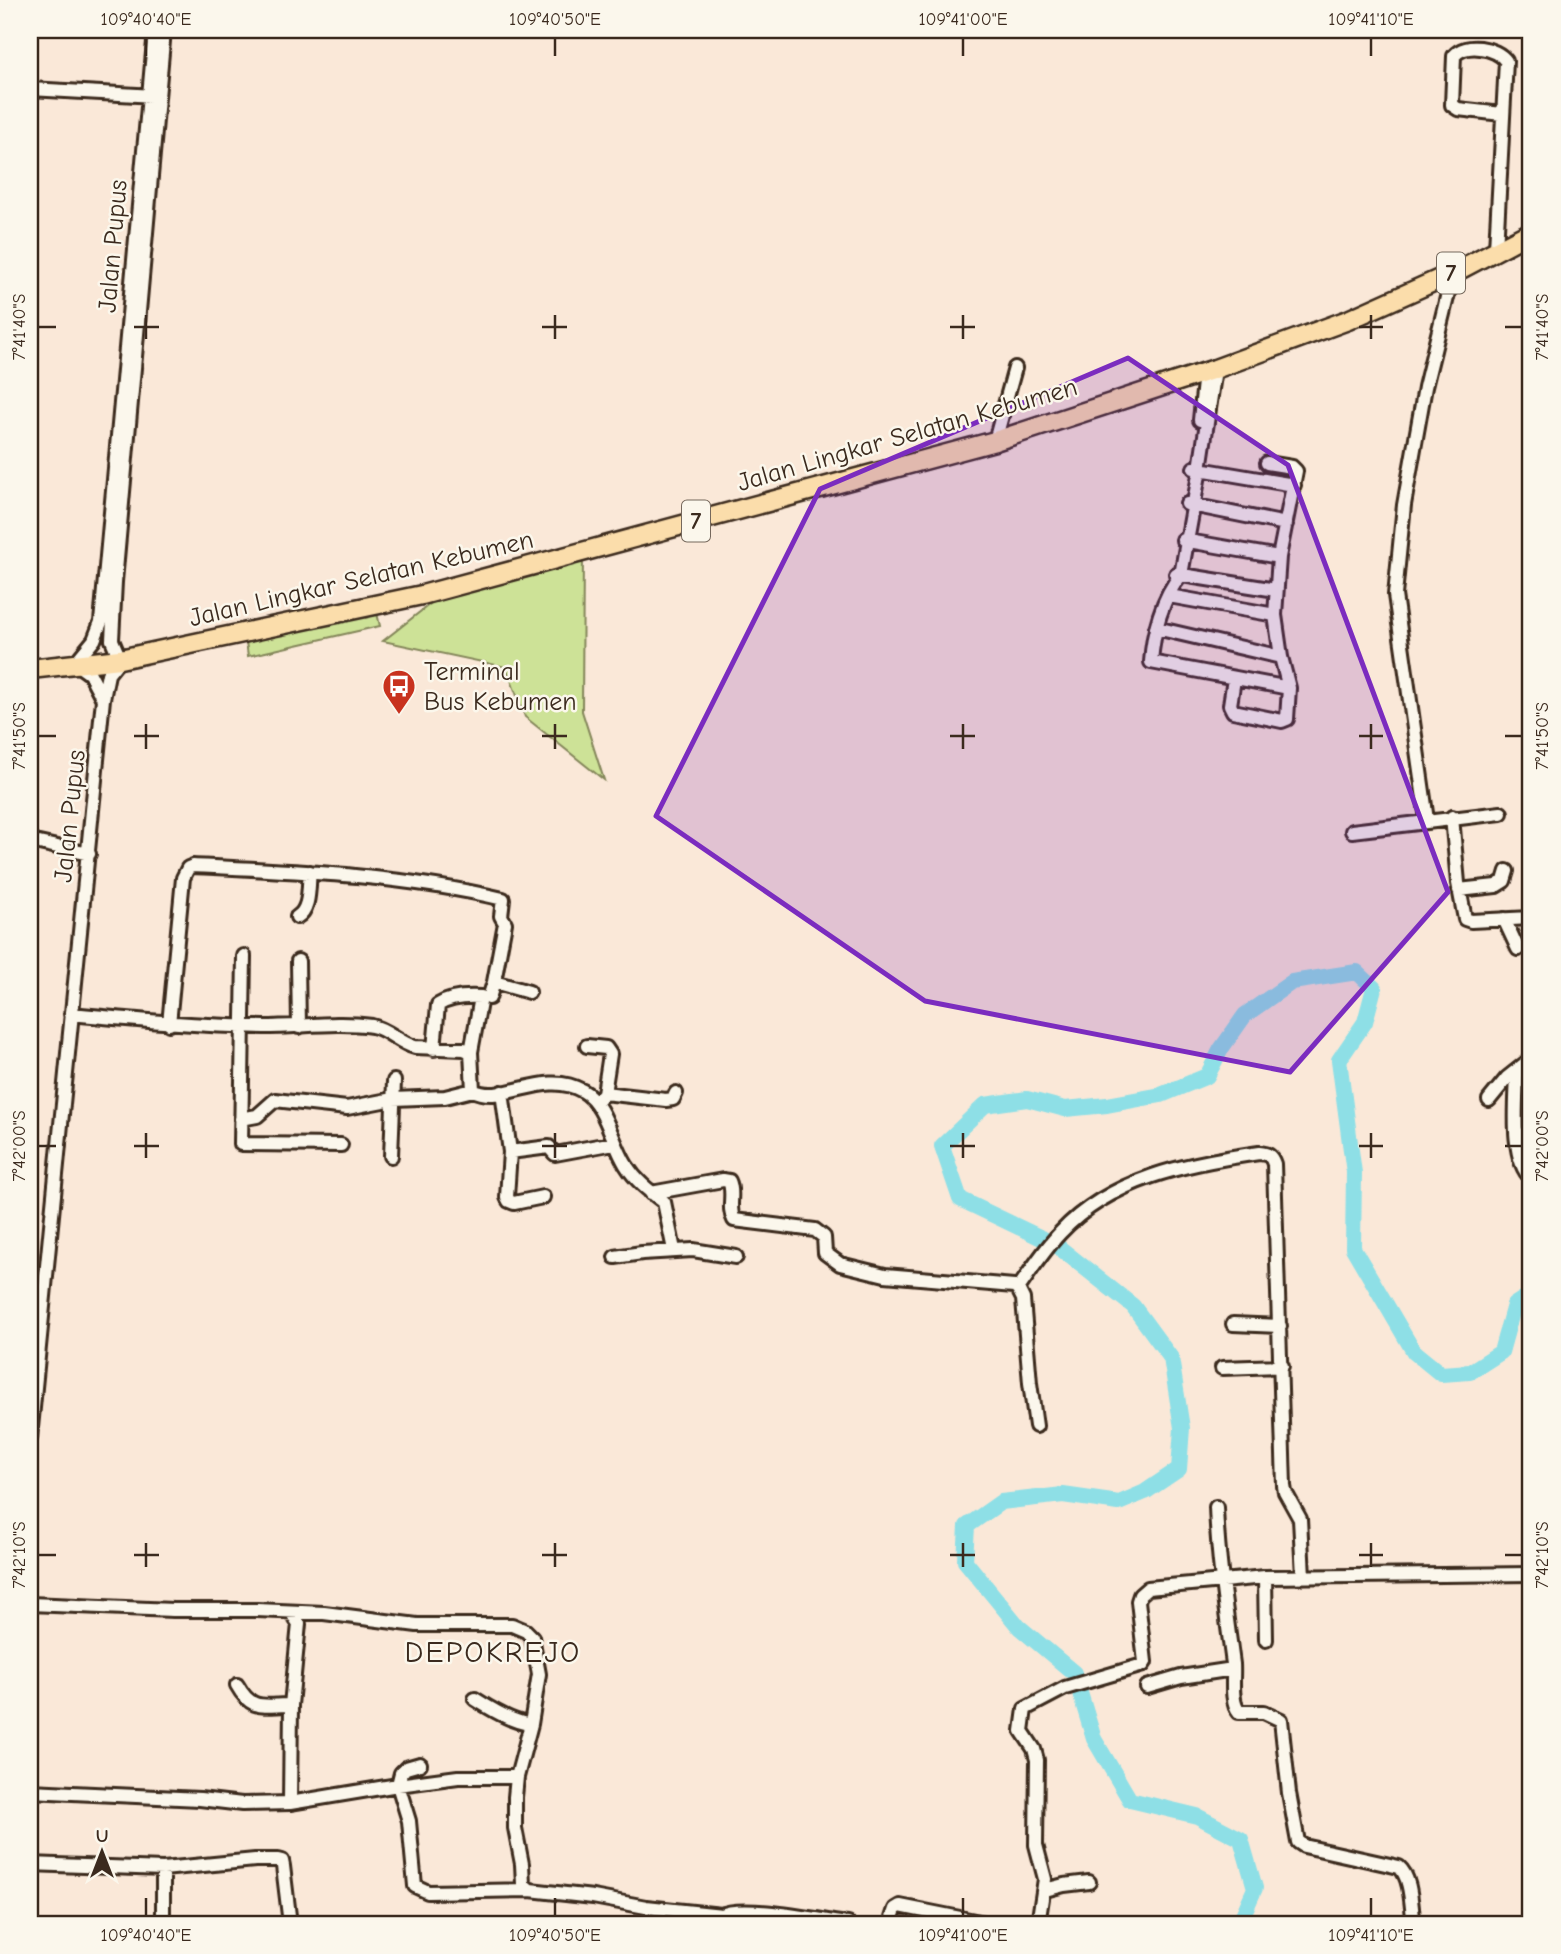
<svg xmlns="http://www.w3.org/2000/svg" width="1561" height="1954" viewBox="0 0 1561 1954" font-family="'Comic Neue',sans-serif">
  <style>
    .green { fill: #cde297; stroke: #84865a; stroke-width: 2 }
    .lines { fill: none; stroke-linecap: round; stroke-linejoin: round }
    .river { stroke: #8edfe6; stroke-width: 16 }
    .minor-casing { stroke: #3b2a1e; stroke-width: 18 }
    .highway-casing { stroke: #3b2a1e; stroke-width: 23 }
    .minor { stroke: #fbf7ec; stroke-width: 12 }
    .highway { stroke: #fbddab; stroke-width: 18 }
    .marked { fill: #7b2cbf; fill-opacity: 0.2; stroke: #7b2cbf; stroke-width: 5; stroke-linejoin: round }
    .ticks { fill: none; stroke: #3b2a1e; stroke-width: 2.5 }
    .labels { text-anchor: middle; stroke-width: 5; stroke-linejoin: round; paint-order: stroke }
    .shield { fill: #fbf7ec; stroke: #75685c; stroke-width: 2 }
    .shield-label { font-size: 24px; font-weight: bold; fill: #3b2a1e }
    .street-label { font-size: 26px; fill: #3b2a1e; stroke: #fbf7ec }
    .poi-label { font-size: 26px; fill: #3b2a1e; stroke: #fbf7ec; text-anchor: start }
    .quarter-label { font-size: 30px; letter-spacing: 2px; fill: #3b2a1e; stroke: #fbf7ec }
    .neatline { fill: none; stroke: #3b2a1e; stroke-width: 2.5 }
    .ticks-label { font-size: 18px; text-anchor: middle; fill: #3b2a1e }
  </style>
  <rect width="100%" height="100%" fill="#fae8d8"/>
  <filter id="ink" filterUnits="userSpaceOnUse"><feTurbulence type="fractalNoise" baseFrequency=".0143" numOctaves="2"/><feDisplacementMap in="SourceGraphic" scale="14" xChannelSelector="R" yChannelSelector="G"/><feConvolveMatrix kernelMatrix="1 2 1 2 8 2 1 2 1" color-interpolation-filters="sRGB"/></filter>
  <g filter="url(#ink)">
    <path class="green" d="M 583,550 L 582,711 L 604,780 L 525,717 L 506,667 L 383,641 L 458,582 Z
      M 377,613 L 380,626 L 248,656 L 246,642 Z"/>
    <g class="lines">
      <path class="river" d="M 1239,1924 L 1255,1888 L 1241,1839 L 1197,1816 L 1130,1800 L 1094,1739 L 1074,1673 L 1019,1627 L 965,1561 L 967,1526 L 1001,1502 L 1063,1495 L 1119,1503 L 1145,1492 L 1179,1469 L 1182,1428 L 1171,1358 L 1133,1306 L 1056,1245 L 960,1199 L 942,1146 L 985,1105 L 1027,1099 L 1065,1109 L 1107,1105 L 1161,1095 L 1207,1076 L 1221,1049 L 1245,1015 L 1292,982 L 1357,972 L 1374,988 L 1365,1022 L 1339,1060 L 1354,1173 L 1353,1248 L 1414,1352 L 1441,1374 L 1470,1372 L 1501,1352 L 1514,1305 L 1531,1294"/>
      <defs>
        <path id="minor" d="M 30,89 L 155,96
          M 1496,249 L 1506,61 C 1496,47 1465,42 1454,56 L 1452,105 L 1458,109 L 1502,114
          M 1215,369 L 1200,469 L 1181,575 C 1162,597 1153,633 1151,662 L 1289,688
          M 1200,420 L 1205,372
          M 995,441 L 1015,368
          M 1194,468 L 1294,485
          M 1187,504 L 1286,524
          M 1183,540 L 1279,557
          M 1176,574 L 1276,590
          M 1169,596 L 1275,615
          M 1156,628 L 1281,657
          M 1234,679 L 1230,705 L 1233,711 L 1282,721 L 1287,719 L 1289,688 L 1281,657 L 1275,615 L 1279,557 L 1296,471 L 1292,467 L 1267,463
          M 103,699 L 90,674 L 75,663 L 94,640 L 101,622 L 155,30
          M 1452,817 L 1458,883 L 1465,919 L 1471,921 L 1531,918
          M 1427,820 L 1395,595 L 1404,505 L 1425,387 L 1453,273
          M 1352,831 L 1501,813
          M 30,841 L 89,854
          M 1459,890 L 1496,886 L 1504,881 L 1507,871
          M 297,917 C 311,909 308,886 310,872
          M 1504,919 L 1518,949
          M 244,956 L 241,1144 L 341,1145
          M 298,961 L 299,1027
          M 494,982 L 529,992
          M 71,1014 C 135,1020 200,1026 264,1027 C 300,1027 337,1021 372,1026 C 388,1029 399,1043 415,1047 L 464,1049 L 471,1052
          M 169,1024 L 183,878 L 188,868 L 193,866 C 296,871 402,875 503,899 L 501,916 L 505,923 L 494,982 L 489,998
          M 587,1046 L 606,1048 L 610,1054 L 604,1093 L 596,1102
          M 434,1049 L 438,1005 C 450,997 466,996 481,997 L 471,1052 L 473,1090 C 503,1106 544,1068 583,1091 C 605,1103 612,1143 626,1165 C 636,1181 648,1190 664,1202 L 674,1250
          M 1517,1070 C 1517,1098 1509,1158 1531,1178
          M 502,1092 L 510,1152 L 507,1197 L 509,1201 L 514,1203 L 543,1197
          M 604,1093 L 666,1100 L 673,1099 L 676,1093
          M 1489,1100 L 1507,1078 L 1531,1059
          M 241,1119 L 257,1116 L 275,1100 L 347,1108 L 393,1099 L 445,1097 L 473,1090
          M 510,1152 L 549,1147 L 555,1154 L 614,1143
          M 391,1156 L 394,1081
          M 651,1193 L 723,1180 L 729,1181 C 735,1193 727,1207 734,1220 L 815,1230 L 824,1237 L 825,1253 L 840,1264 L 885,1275 L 1014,1286 L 1018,1289 L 1023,1299 L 1030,1383 L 1036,1426
          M 615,1257 L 642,1253 L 693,1250 L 736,1257
          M 1018,1289 C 1031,1270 1044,1250 1060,1233 C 1111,1178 1188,1163 1259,1153 C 1268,1154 1271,1155 1274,1164 L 1284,1486 L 1285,1492 L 1300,1519 L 1303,1576
          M 1233,1324 L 1280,1326
          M 1222,1368 L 1282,1366
          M 30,1438 L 103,699 L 108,674 L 120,659 L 112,640 L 115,582 L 164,30
          M 1216,1507 C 1218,1560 1226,1612 1233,1664 C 1234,1678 1230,1701 1239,1712 L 1264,1712 L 1281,1720 L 1289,1793 L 1298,1842 L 1304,1846 L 1399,1867 C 1412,1878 1411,1908 1414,1924
          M 1265,1577 L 1266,1640
          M 30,1604 L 173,1610 L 257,1610 L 324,1613 L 417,1625 L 512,1625 L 526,1631 L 532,1637 L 539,1674 L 531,1724 L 517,1777 L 515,1797 L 515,1828 L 522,1864 L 523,1884 L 530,1890 L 593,1897 L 646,1907 L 722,1915
          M 237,1685 C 252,1712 263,1705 291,1705
          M 1147,1687 L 1181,1677 L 1233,1669
          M 475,1699 C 489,1708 516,1724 531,1724
          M 420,1764 L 406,1768 L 401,1773 L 398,1785 L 409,1821 L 415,1886 L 428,1892 L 530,1890
          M 30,1791 L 200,1799 L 242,1804 L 290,1803 L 398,1785 L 458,1777 L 517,1777
          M 290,1803 L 291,1705 L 299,1624 L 291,1612
          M 30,1864 L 163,1869 L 255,1860 L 278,1860 L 282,1861 L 283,1866 L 290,1924
          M 1045,1890 L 1064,1885 L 1089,1882
          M 163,1924 L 163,1869
          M 719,1924 L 722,1915 C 740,1904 824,1921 848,1924
          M 890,1924 L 895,1909 L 900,1906 L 990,1924
          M 1038,1924 L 1045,1879 L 1036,1845 L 1037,1760 L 1034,1749 L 1022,1731 L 1025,1709 L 1065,1688 L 1143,1665 L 1145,1662 L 1138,1601 L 1140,1595 L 1148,1588 L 1265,1577 L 1531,1574"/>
        <path id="highway" d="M 30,669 L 120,659 L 422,595 L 995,441 L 1215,369 L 1348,320 L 1453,273 L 1531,232"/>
      </defs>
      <use href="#minor" class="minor-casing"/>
      <use href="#highway" class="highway-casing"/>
      <use href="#minor" class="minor"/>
      <use href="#highway" class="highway"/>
    </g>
  </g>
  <path class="marked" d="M 1128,358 L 1288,465 L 1448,892 L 1290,1072 L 925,1001 L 656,816 L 820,489 Z"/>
  <path class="ticks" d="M 146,38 L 146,56M 555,38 L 555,56M 963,38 L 963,56M 1371,38 L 1371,56M 146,315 L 146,339M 555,315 L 555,339M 963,315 L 963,339M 1371,315 L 1371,339M 38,327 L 56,327M 134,327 L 159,327M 542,327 L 567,327M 950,327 L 975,327M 1359,327 L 1383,327M 1505,327 L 1522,327M 146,724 L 146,749M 555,724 L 555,749M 963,724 L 963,749M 1371,724 L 1371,749M 38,736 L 56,736M 134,736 L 159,736M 542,736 L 567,736M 950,736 L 975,736M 1359,736 L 1383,736M 1505,736 L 1522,736M 146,1133 L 146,1158M 555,1133 L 555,1158M 963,1133 L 963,1158M 1371,1133 L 1371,1158M 38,1146 L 56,1146M 134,1146 L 159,1146M 542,1146 L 567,1146M 950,1146 L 975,1146M 1359,1146 L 1383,1146M 1505,1146 L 1522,1146M 146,1543 L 146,1567M 555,1543 L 555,1567M 963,1543 L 963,1567M 1371,1543 L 1371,1567M 38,1555 L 56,1555M 134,1555 L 159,1555M 542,1555 L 567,1555M 950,1555 L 975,1555M 1359,1555 L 1383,1555M 1505,1555 L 1522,1555M 146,1898 L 146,1916M 555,1898 L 555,1916M 963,1898 L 963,1916M 1371,1898 L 1371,1916"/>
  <defs>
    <symbol id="bus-pin" viewBox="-11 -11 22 30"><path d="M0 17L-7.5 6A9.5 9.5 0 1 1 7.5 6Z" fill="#c8321e" stroke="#fbf7ec"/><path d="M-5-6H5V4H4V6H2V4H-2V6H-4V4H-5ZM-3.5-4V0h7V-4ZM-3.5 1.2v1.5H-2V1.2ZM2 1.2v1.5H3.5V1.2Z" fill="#fff"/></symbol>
  </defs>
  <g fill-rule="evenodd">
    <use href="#bus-pin" x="380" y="667" width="38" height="52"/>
  </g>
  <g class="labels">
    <g class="shield">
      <rect x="1437" y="252.5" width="28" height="41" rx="5"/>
      <rect x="682" y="500.5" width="28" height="41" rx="5"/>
    </g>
    <g class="shield-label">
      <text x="1451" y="281">7</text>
      <text x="696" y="529">7</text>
    </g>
    <g class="street-label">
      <text transform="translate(112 246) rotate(-85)" y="9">Jalan Pupus</text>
      <text transform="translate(907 434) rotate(-16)" y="9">Jalan Lingkar Selatan Kebumen</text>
      <text transform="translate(361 578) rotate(-13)" y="9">Jalan Lingkar Selatan Kebumen</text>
      <text transform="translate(69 816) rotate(-84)" y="9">Jalan Pupus</text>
    </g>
    <g class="poi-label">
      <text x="424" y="680">Terminal<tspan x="424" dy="30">Bus Kebumen</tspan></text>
    </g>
    <g class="quarter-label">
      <text x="493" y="1662">DEPOKREJO</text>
    </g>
  </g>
  <rect width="1561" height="1954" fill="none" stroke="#fbf7ec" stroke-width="77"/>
  <g transform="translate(102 1852)" stroke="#fbf7ec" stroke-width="5" paint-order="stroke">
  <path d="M0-5L12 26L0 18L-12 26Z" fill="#3b2a1e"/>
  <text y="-10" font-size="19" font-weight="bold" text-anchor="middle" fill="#3b2a1e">U</text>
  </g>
  <rect x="38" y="38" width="1484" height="1878" class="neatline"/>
  <g class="ticks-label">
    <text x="146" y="25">109°40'40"E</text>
    <text x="555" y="25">109°40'50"E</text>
    <text x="963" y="25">109°41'00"E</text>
    <text x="1371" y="25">109°41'10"E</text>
    <text transform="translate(19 327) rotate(-90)" y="6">7°41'40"S</text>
    <text transform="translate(1542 327) rotate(-90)" y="6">7°41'40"S</text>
    <text transform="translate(19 736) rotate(-90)" y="6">7°41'50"S</text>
    <text transform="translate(1542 736) rotate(-90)" y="6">7°41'50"S</text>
    <text transform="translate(19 1146) rotate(-90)" y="6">7°42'00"S</text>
    <text transform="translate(1542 1146) rotate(-90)" y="6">7°42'00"S</text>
    <text transform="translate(19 1555) rotate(-90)" y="6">7°42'10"S</text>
    <text transform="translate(1542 1555) rotate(-90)" y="6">7°42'10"S</text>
    <text x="146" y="1941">109°40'40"E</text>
    <text x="555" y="1941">109°40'50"E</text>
    <text x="963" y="1941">109°41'00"E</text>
    <text x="1371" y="1941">109°41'10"E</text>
  </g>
</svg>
